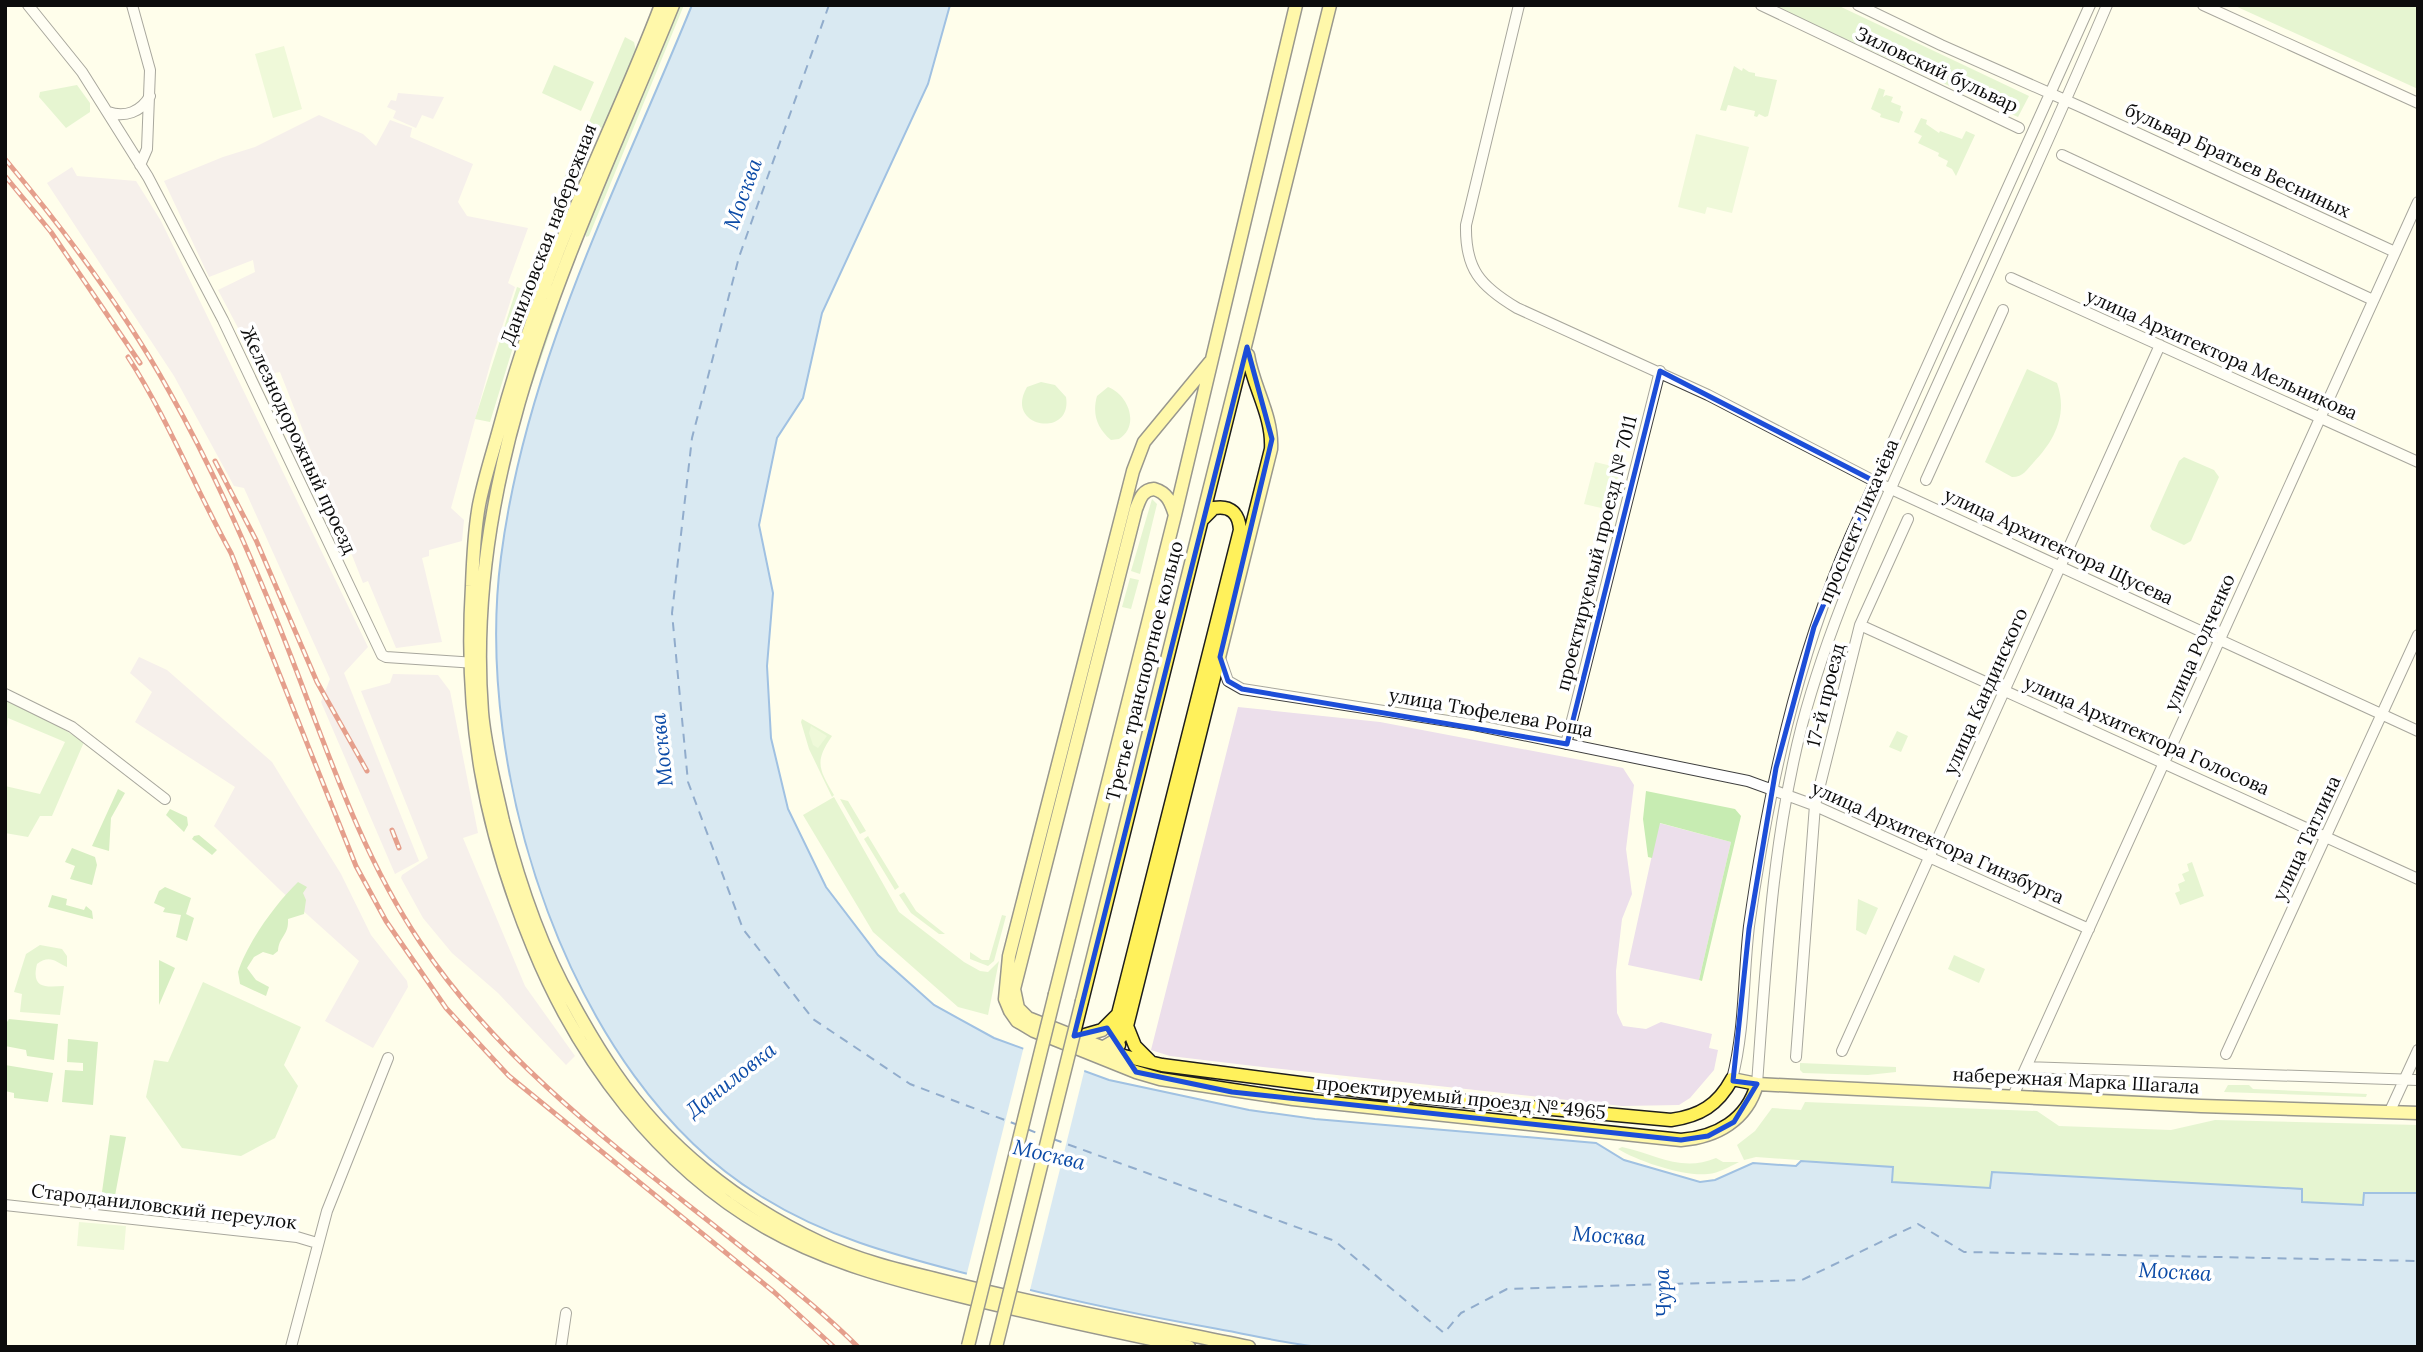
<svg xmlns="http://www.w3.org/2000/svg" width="2423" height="1352" viewBox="0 0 2423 1352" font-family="Lora,serif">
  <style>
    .industrial { fill: #ecdfeb }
    .green { fill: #c7ecb2 }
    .forest { fill: #a7de90 }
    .pitch { fill: #dbf3c4 }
    .water { fill: #abd1fb; stroke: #2d78d7; stroke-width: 2 }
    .pier { fill: #fffeeb }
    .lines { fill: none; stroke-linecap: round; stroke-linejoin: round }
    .ferry { stroke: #0c4ba7; stroke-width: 2; stroke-dasharray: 9 7; stroke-linecap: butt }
    .minor-casing { stroke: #3f3f3f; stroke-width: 12 }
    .major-casing { stroke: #1d1d1d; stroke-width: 15 }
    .minor { stroke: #fff; stroke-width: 10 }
    .major { stroke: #fff15b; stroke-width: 12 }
    .rail-casing { stroke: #c62d1a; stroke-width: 5 }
    .rail { stroke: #fff; stroke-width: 2.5; stroke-dasharray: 8; stroke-linecap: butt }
    .major-bridge-casing { stroke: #1d1d1d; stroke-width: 15; stroke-linecap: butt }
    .major-bridge { stroke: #fff15b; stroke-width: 12 }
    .marked { fill: none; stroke: #1d4ed8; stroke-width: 5; stroke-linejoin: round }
    .labels { text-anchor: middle; stroke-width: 7; stroke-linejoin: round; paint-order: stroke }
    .street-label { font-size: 19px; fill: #0c0c0c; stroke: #fff }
    .water-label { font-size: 21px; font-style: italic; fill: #0c4ba7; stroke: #fff }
  </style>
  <rect width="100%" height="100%" fill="#fffeeb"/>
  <path class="industrial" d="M 398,93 L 444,97 L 433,119 L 422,115 L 416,128 L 393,118 L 396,111 L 387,107 L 391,100 L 396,101 Z
    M 319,115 L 363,134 L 376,146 L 390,120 L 412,128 L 410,137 L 473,164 L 458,202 L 467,216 L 528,228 L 508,283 L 515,287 L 491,361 L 451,508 L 464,520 L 462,541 L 429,550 L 429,556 L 422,558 L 442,642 L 396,648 L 368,581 L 363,583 L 280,372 L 263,375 L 218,290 L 255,272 L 253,260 L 209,277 L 164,181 L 223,157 L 255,147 Z
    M 72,167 L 77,176 L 136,181 L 161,221 L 368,647 L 344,673 L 419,861 L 395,874 L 321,702 L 330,679 L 244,488 L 234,486 L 174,376 L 47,183 Z
    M 139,657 L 167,670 L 272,762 L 341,874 L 371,935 L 407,981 L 408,987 L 373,1048 L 325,1021 L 359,961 L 280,890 L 214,826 L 235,787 L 135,722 L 152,692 L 130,673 Z
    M 393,674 L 438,675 L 450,691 L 478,833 L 463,838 L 525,986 L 575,1056 L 566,1065 L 498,993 L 452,953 L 423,918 L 401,878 L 402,875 L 428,858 L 361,691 L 390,683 Z
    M 1238,707 L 1380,722 L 1623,768 L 1634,785 L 1626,849 L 1632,894 L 1622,919 L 1616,971 L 1617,1013 L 1623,1026 L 1646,1029 L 1661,1022 L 1712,1034 L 1709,1048 L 1718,1050 L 1714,1070 L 1690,1098 L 1679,1105 L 1622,1106 L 1254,1066 L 1170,1056 L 1151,1050 Z
    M 1659,823 L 1731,842 L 1699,980 L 1628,965 Z"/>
  <path class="green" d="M 679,5 L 684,5 L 589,236 L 586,237 L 585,234 Z
    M 1771,5 L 1837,5 L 2029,96 L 2018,117 Z
    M 2233,5 L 2418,5 L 2418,89 Z
    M 625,37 L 634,42 L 636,51 L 605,126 L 602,128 L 589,122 Z
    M 554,65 L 594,82 L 581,111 L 542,93 Z
    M 1734,66 L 1742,71 L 1743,68 L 1749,72 L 1755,73 L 1755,76 L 1777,80 L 1768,116 L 1765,117 L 1759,114 L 1757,117 L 1754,116 L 1755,111 L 1728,105 L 1726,111 L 1720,110 Z
    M 77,85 L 90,103 L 90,112 L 66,128 L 39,97 L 40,92 Z
    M 1879,88 L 1885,90 L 1883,97 L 1886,95 L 1893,97 L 1891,102 L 1901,106 L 1900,110 L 1903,112 L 1899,123 L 1880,117 L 1881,114 L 1871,109 Z
    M 1921,118 L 1927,120 L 1926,124 L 1939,133 L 1940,131 L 1962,139 L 1966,131 L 1975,135 L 1956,176 L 1952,169 L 1946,166 L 1948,161 L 1938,156 L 1939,153 L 1918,143 L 1922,136 L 1914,132 Z
    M 580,140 L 590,144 L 580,168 L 588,172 L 586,177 L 575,177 L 566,196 L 558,192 Z
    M 517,287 L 530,292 L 490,422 L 475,419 Z
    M 559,306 L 532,385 L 527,395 L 528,385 L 553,314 Z
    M 2027,369 L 2057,383 C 2068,414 2055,440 2034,462 C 2026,470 2024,477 2012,477 L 1985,462 Z
    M 1041,382 L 1055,385 L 1066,397 C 1073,439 1003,428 1027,387 Z
    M 1108,387 C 1129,395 1140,426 1119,439 L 1111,440 C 1097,428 1092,414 1097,396 Z
    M 2184,457 L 2214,470 L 2219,477 L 2191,541 L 2184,545 L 2152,530 L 2150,526 L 2179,461 Z
    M 1152,499 L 1157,504 L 1140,574 L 1131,571 Z
    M 1130,578 L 1139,580 L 1131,609 L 1122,607 Z
    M 10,701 L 55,724 L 84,742 L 52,816 L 40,816 L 28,837 L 5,833 L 5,786 L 40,794 L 65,742 L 8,718 L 5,747 L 5,702 Z
    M 802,719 L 832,736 C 814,762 819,769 834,795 L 832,797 L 809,749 L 801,722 Z
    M 1897,731 L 1908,736 L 1901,752 L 1889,747 Z
    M 1646,791 L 1735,809 L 1741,816 L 1702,981 L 1699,980 L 1731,842 L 1660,823 L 1652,858 L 1648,857 L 1643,819 Z
    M 834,797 L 899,912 L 964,962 L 980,971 L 988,972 L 999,961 L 988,1015 L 958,1007 L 873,932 L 803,815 Z
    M 840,799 L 848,801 L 866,831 L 860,834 Z
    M 868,836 L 899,887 L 895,890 L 864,839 Z
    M 2192,862 L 2204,896 L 2180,905 L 2175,893 L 2180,891 L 2178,884 L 2185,881 L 2182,874 L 2189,871 L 2187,864 Z
    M 904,892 L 916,911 L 945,934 L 939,934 L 911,913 L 899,895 Z
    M 1858,899 L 1878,908 L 1866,935 L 1856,930 Z
    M 1002,915 L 1006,916 L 994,961 L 988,966 L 970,959 L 970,952 L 982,960 L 989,960 Z
    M 40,945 L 62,949 L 67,956 L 67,967 C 56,962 50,954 37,964 C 31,989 45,987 64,986 L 60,1015 L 20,1012 L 22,994 L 14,992 L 26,954 Z
    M 1954,955 L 1985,969 L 1979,983 L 1948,969 Z
    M 203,982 L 301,1027 L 284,1065 L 298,1086 L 275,1138 L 241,1156 L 182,1148 L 146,1097 L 154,1060 L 168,1062 Z
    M 1800,1063 L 1896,1067 L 1896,1072 L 1868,1075 L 1803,1073 L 1800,1070 Z
    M 2044,1081 L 2172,1086 L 2175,1082 L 2186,1083 L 2183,1089 L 2047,1084 Z
    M 2228,1085 L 2249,1085 L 2253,1089 L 2367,1094 L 2366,1097 L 2224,1092 Z
    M 1805,1102 L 2037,1111 L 2059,1126 L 2171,1130 L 2215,1120 L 2418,1125 L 2418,1193 L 2365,1193 L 2364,1205 L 2301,1202 L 2302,1189 L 1993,1172 L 1991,1188 L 1892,1182 L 1893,1167 L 1756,1157 L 1744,1160 L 1737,1145 L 1755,1131 L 1772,1108 L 1801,1110 Z
    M 1622,1147 C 1656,1154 1681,1173 1716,1158 L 1723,1162 L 1739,1162 C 1729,1167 1719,1173 1708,1174 C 1685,1177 1637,1161 1618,1149 Z"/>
  <path class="forest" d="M 118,789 L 125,793 L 111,818 L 109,851 L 92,846 Z
    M 170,809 L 187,817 L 188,825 L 184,832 L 166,815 Z
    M 199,835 L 217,850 L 212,855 L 192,839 L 194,836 Z
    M 72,848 L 95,857 L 97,865 L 92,885 L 70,879 L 75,866 L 65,862 Z
    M 298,882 L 307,887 L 303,893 L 306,900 L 304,914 L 288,919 C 289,936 279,936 278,951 L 273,955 L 263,952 L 254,957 L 247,968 L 256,980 L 269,987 L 266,996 L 240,984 L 238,972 C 247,943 276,903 298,882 Z
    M 165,887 L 191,898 L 186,914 L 194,918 L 187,941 L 176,937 L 181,915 L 163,912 L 165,908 L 154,903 L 159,891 Z
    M 52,895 L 67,899 L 66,905 L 84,910 L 86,906 L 92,911 L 93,919 L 48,907 Z
    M 159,960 L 175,968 L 159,1005 Z
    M 9,1019 L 58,1024 L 54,1060 L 27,1056 L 26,1050 L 5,1046 L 5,1025 Z
    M 68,1039 L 98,1042 L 93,1105 L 62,1102 L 65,1070 L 83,1071 L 83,1063 L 67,1062 Z
    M 5,1065 L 53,1073 L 48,1102 L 14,1098 L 14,1093 L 5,1091 Z
    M 110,1135 L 126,1137 L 114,1201 L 101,1199 Z"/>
  <path class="pitch" d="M 284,46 L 302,109 L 273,118 L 255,54 Z
    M 1696,134 L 1749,147 L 1732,213 L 1707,207 L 1705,214 L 1678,207 Z
    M 1595,462 L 1620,468 L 1610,510 L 1584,504 Z
    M 811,726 L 827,736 L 818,748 L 813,745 L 809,733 Z
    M 79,1222 L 126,1226 L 124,1250 L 77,1246 Z"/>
  <path class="water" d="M 692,5 L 950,5 L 928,84 L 822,313 L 803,398 L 777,438 L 759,525 L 773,593 L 767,666 L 771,738 L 788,809 L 826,887 L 878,955 L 934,1005 L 994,1038 L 1109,1080 L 1249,1110 L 1315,1119 L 1596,1143 L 1624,1160 L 1700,1182 L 1715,1180 L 1753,1163 L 1796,1166 L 1801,1161 L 1893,1167 L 1892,1182 L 1990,1188 L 1992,1172 L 2302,1189 L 2302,1202 L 2363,1205 L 2364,1193 L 2418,1193 L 2418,1347 C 2202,1347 1987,1347 1772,1347 C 1672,1347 1572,1347 1471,1347 C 1422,1347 1371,1350 1321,1347 C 1287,1344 1252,1335 1218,1329 C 1139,1315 1061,1299 983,1278 C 903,1257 830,1240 759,1195 C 568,1077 473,771 501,557 C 526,362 619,185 692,5 Z"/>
  <path class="pier" d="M 1024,1046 L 1085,1068 L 1029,1294 L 966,1277 Z"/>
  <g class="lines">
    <path class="ferry" d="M 829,5 L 739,257 L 692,438 L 672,613 L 688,782 L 743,929 L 813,1019 L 910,1084 L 1018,1125
      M 1027,1129 L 1044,1136
      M 1053,1139 L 1335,1241 L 1444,1333 L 1461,1313 L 1507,1289 L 1802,1280 L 1918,1224 L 1964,1252 L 2418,1261"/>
    <defs>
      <path id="minor" d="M 28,5 L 82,72 L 148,177 L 223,320 L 382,655 L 386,657 L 476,663
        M 132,5 L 150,70 L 147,149 L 140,165
        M 1519,5 L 1466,225 C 1465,269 1480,286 1517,308 L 1708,395 L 1876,482 L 2418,731
        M 1761,5 L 2019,128
        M 1858,5 L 1941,45 L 2081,107 L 2395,252
        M 2203,5 L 2418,103
        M 108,112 C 125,118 141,112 150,96
        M 2062,155 L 2373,300
        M 2011,278 L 2418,462
        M 1926,480 L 2003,310
        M 1860,625 L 2418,879
        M 1220,658 L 1228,681 L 1242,689 L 1474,725 L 1748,781 L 1811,804 L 2089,929
        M 5,694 L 72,727 L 165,799
        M 1566,744 L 1660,371
        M 1842,1051 L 2160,345
        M 2226,1054 L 2418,635
        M 1796,1057 L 1815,805 L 1860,625 L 1908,519
        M 2027,1067 L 2418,1080
        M 1732,1079 C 1745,1029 1743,977 1749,926 C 1768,792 1796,662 1850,537 L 2090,5
        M 1757,1084 C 1766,963 1772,842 1802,725 C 1831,615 1880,513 1926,410 C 1987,275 2049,141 2107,5
        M 2013,1096 L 2418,202
        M 2389,1113 L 2418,1050
        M 5,1205 L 297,1237 L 317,1243
        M 291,1347 L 327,1211 L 388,1058
        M 561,1347 L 566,1313"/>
      <path id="major" d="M 661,5 C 630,87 592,165 560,246 C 537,305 516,366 500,426 C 493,452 484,479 479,505 C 474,532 473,559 472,586 C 464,717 483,825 533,947 C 579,1060 658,1165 765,1227 C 826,1262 892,1279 960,1296 C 1036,1315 1112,1331 1189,1347
        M 673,5 C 581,232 462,459 482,712 C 485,748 495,785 503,821 C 519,883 540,946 572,1002 C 585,1026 599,1050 615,1073 C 665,1146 738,1204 819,1242 C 863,1263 912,1273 960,1285 C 1056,1309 1152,1327 1249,1347
        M 1210,362 L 1144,442 L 1133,471 L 1009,956 L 1005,999 L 1010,1011 L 1017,1021 L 1034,1031 L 1136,1072 L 1160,1079 L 1293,1099 L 1681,1140 C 1717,1137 1747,1120 1757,1084
        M 1175,515 C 1171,503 1168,493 1154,489 C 1142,490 1140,499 1136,509 L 1014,989 L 1018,1008 L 1028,1018 L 1124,1056 L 1162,1065 L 1378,1093 L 1671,1120 C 1700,1116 1718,1105 1732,1079 L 1757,1084 L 1797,1086 L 2201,1106 L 2418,1113
        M 1055,994 L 1175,515 L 1296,5
        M 1082,1001 L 1330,5
        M 1127,1026 L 1135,1046 L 1150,1061
        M 1078,1037 L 1102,1030 L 1118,1014
        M 1119,1045 L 1116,1035 L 1118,1014 L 1240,530 C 1239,514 1231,505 1214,508 L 1203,519
        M 1099,1050 L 1121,1037 L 1127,1026 L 1271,449 C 1273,416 1253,387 1248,355"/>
    </defs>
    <use href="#minor" class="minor-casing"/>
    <use href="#major" class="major-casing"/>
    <use href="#minor" class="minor"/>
    <use href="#major" class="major"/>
    <defs>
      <path id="rail" d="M 5,159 C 66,232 123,308 169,391 C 211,465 245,543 277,621 C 321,729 354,844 420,942 C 505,1070 632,1159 750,1254 C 787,1284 824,1313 858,1347
        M 5,176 L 51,232 L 140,363
        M 128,357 C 168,419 195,488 231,553 L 356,866 L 386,921 L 446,1008 L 509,1076 L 774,1292 L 834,1347
        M 215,461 L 256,540 L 317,682 L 367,771
        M 392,830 L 399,848"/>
    </defs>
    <use href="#rail" class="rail-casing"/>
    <use href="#rail" class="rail"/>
    <defs>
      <path id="major-bridge" d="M 968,1346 L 1055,994
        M 996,1347 L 1082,1001"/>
    </defs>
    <use href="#major-bridge" class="major-bridge-casing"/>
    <use href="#major-bridge" class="major-bridge"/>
  </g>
  <path d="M0 0H2423V1352H0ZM 1247,347 L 1272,439 L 1220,657 L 1228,681 L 1242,689 L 1567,744 L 1660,371 L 1876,482 L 1814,627 L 1776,768 L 1749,929 L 1733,1081 L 1757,1084 L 1734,1122 L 1708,1136 L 1681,1140 L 1232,1092 L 1136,1072 L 1107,1028 L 1074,1036 Z" fill="#fffeeb" fill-opacity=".55" fill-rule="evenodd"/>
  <path class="marked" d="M 1247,347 L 1272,439 L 1220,657 L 1228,681 L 1242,689 L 1567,744 L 1660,371 L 1876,482 L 1814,627 L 1776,768 L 1749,929 L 1733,1081 L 1757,1084 L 1734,1122 L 1708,1136 L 1681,1140 L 1232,1092 L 1136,1072 L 1107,1028 L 1074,1036 Z"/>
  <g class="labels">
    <g class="street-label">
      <text transform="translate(1937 69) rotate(25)" y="7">Зиловский бульвар</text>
      <text transform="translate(2238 160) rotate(25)" y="7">бульвар Братьев Весниных</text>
      <text transform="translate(548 234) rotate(-69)" y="7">Даниловская набережная</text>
      <text transform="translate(2222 354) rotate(24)" y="7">улица Архитектора Мельникова</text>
      <text transform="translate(299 440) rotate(65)" y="7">Железнодорожный проезд</text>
      <text transform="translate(1858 521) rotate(-67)" y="7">проспект Лихачёва</text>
      <text transform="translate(2059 546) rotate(25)" y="7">улица Архитектора Щусева</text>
      <text transform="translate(1596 553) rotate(-76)" y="7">проектируемый проезд № 7011</text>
      <text transform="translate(2199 642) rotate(-66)" y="7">улица Родченко</text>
      <text transform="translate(1144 671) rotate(-76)" y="7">Третье транспортное кольцо</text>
      <text transform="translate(1985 691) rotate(-66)" y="7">улица Кандинского</text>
      <text transform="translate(1825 695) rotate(-76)" y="7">17-й проезд</text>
      <text transform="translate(1491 712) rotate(10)" y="7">улица Тюфелева Роща</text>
      <text transform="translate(2147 735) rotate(24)" y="7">улица Архитектора Голосова</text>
      <text transform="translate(2306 838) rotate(-65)" y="7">улица Татлина</text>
      <text transform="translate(1938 842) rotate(24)" y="7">улица Архитектора Гинзбурга</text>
      <text transform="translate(2076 1080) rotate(3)" y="7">набережная Марка Шагала</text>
      <text transform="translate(1461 1097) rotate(6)" y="7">проектируемый проезд № 4965</text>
      <text transform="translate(164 1206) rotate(7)" y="7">Староданиловский переулок</text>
    </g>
    <g class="water-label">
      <text transform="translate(743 194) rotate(-70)" y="7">Москва</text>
      <text transform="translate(662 750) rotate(-96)" y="7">Москва</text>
      <text transform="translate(731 1080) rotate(-38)" y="7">Даниловка</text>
      <text transform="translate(1049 1155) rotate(13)" y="7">Москва</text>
      <text transform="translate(1609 1236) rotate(4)" y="7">Москва</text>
      <text transform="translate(2175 1272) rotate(3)" y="7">Москва</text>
      <text transform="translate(1663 1293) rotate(-93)" y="7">Чура</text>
    </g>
  </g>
  <rect width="2423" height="1352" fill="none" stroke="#0c0c0c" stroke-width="14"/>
</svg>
